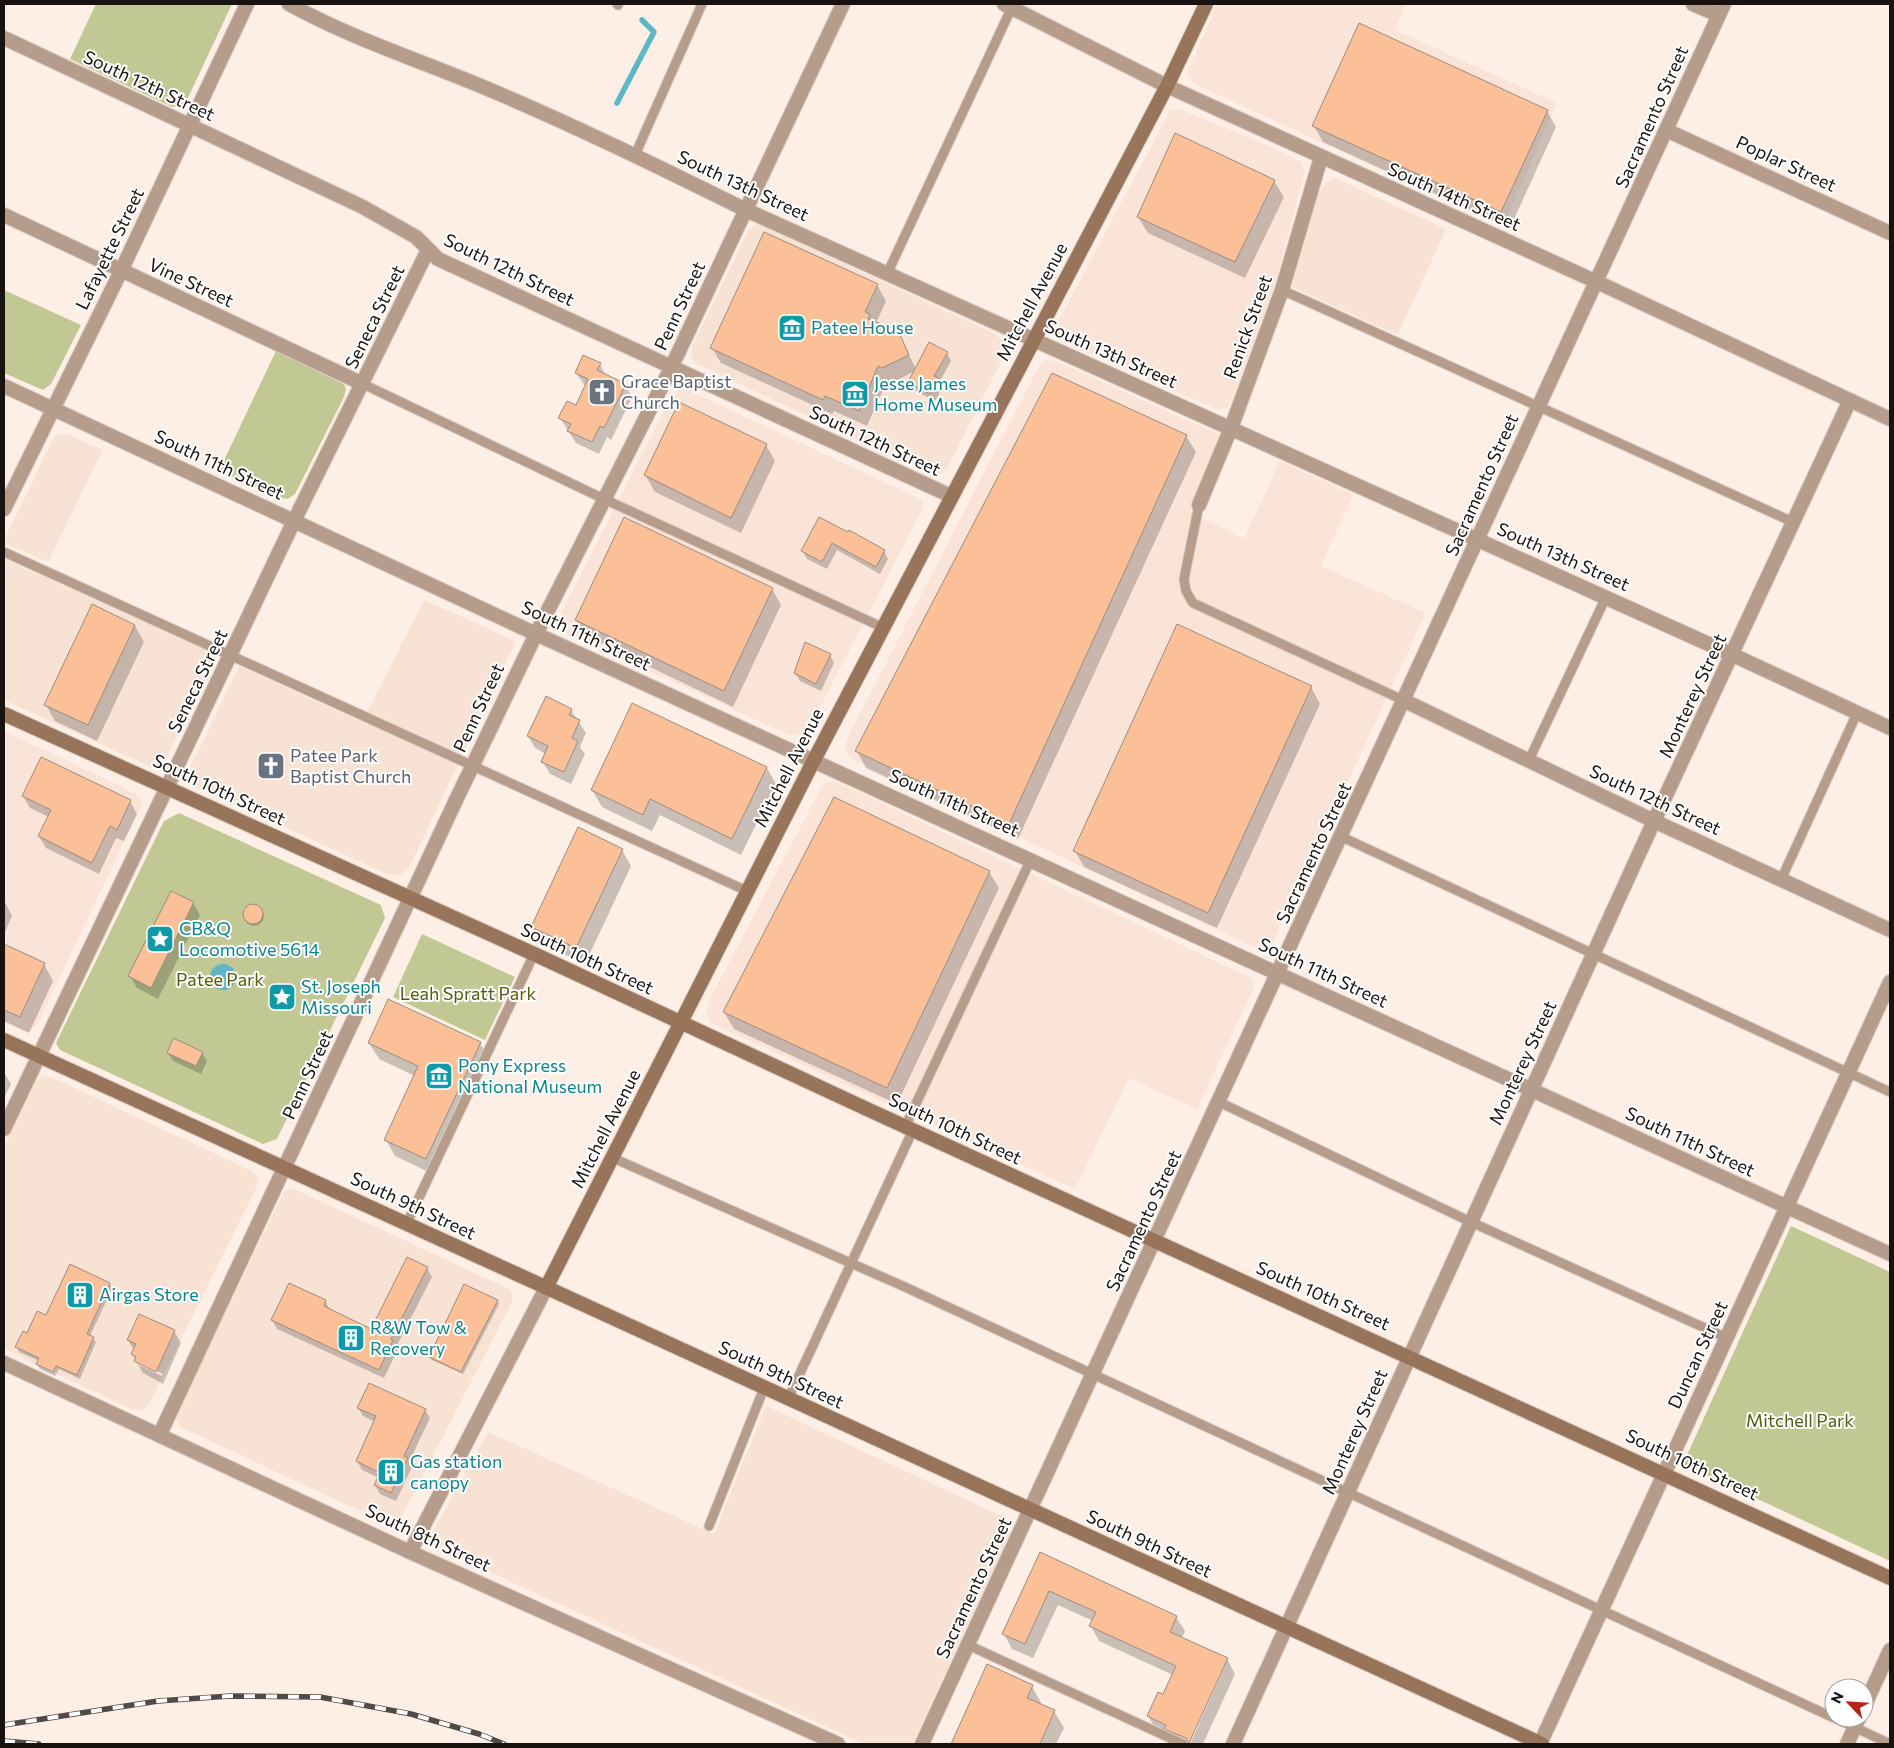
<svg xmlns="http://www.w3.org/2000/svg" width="1894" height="1748" viewBox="0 0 1894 1748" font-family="Commissioner,sans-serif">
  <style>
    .built { fill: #f7e2d4 }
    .industrial { fill: #fae3d7 }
    .green { fill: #c2c894 }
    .water { fill: #5eb7c4 }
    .shadow { fill: #0003; fill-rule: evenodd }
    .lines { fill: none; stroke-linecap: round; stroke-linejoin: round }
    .stream { stroke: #5eb7c4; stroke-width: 5.5 }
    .building { fill: #fbc097; stroke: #998c83 }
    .service-casing { stroke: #d8ccc3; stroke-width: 11 }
    .minor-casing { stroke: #d8ccc3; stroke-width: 16 }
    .tertiary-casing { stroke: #d8ccc3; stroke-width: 16 }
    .secondary-casing { stroke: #d8ccc3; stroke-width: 16 }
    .service { stroke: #b69d8b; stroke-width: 9 }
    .minor { stroke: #b69d8b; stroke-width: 14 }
    .tertiary { stroke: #b69d8b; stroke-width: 14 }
    .secondary { stroke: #98745a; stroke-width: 14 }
    .rail-casing { stroke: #514a45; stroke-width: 5.5 }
    .rail { stroke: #fff; stroke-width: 4; stroke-dasharray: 11; stroke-linecap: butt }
    .labels { text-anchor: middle; stroke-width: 4; stroke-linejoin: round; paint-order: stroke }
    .street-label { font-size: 18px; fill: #181310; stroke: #fff }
    .culture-label { font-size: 18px; fill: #0d838f; stroke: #fff; text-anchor: start }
    .worship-label { font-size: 18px; fill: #5b616d; stroke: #fff; text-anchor: start }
    .park-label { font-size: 18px; fill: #565a0e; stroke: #fff }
  </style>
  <rect width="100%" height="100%" fill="#fdefe5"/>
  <path class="built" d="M 1335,178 L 1446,229 L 1398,335 L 1292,287 L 1317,196 L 1326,183 Z
    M 755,225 L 763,226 L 991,332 L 1002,340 L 1006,346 L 1005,354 L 948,467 L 941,474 L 930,474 L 695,363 L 691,357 L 692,347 L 748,231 Z
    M 60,433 L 69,435 L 103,450 L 48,562 L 4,543 L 4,540 L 54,437 Z
    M 4,559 L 215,654 L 167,757 L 160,765 L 151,767 L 4,700 Z
    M 424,600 L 511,639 L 515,643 L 409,868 L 401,875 L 389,875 L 193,785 L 189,779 L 189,770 L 239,666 L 362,722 Z
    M 43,1076 L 51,1077 L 252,1171 L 257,1177 L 258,1184 L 149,1404 L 142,1410 L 133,1410 L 4,1349 L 4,1147 L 36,1081 Z
    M 292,1188 L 509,1289 L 513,1295 L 512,1302 L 402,1516 L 393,1524 L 382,1521 L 180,1427 L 177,1420 L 179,1410 L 284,1191 Z
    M 766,1406 L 1006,1518 L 1010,1534 L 912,1744 L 864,1744 L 442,1550 L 433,1540 L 435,1528 L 488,1432 L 714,1534 Z"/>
  <path class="industrial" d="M 1217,4 L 1406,4 L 1395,30 L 1557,103 L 1503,226 L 1195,84 L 1187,73 Z
    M 1178,109 L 1251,138 L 1300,161 L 1305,171 L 1273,290 L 1231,403 L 1226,409 L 1217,409 L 1066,343 L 1058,332 L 1058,322 L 1170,111 Z
    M 1048,360 L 1058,362 L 1222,436 L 1190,511 L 1244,539 L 1280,461 L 1353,495 L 1321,566 L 1426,613 L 1273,942 L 1266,948 L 1256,948 L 852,759 L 845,752 L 846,741 L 1040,364 Z
    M 679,389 L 686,389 L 922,500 L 924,506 L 811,725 L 801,734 L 790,735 L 566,633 L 559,626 L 561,613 L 672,395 Z
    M 4,731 L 137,794 L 141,800 L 141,806 L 37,1025 L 29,1032 L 4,1023 Z
    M 828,782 L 837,782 L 1251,978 L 1254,985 L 1251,993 L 1197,1109 L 1129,1078 L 1075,1189 L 711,1023 L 707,1015 L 708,1003 L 822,786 Z"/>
  <path class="green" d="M 96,4 L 232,4 L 187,100 L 180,106 L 172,107 L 70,59 Z
    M 4,290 L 81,325 L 51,384 L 43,390 L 4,373 Z
    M 276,351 L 344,384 L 346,389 L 344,397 L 295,494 L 288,499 L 281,498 L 219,471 Z
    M 179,813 L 381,905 L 385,918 L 277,1139 L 263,1144 L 60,1050 L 56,1043 L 164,821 Z
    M 422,934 L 515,977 L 485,1040 L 393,997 Z
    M 1791,1226 L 1890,1272 L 1890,1561 L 1683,1464 Z"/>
  <path class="water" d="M210 977a13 13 0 1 1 26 0a13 13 0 1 1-26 0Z"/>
  <path class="shadow" d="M 1547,111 L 1556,127 L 1510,228 L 1323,142 L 1314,126 Z
    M 1274,181 L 1284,197 L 1245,278 L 1148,233 L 1138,217 Z
    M 877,285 L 886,301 L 876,323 L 897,331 L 916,369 L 947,353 L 951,361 L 940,381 L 943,386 L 935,401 L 914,390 L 909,382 L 915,371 L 892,383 L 887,381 L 867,426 L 834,411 L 832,414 L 721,363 L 712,348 Z
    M 600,364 L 606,376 L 625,385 L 632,397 L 611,440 L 607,437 L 599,454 L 576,443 L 560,418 L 577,406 L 586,387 L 576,373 Z
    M 1186,436 L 1196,452 L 1018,839 L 866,768 L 857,751 Z
    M 766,445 L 775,461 L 741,533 L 655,492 L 645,475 Z
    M 819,519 L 884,551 L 888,559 L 880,574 L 837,550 L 827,569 L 807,559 L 803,551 Z
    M 772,589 L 781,605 L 733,707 L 586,636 L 576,620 Z
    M 135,626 L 144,642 L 97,741 L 55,721 L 46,705 Z
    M 806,643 L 830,655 L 834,663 L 821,691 L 800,681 L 795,673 Z
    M 1311,687 L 1320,704 L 1217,928 L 1084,867 L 1075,851 Z
    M 571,710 L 586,733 L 580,747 L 585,754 L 571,784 L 550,774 L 543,762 L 546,754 L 535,748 L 528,736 Z
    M 767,768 L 776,784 L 741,855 L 660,815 L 652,831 L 602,807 L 592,790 Z
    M 23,796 L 130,801 L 137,814 L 124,841 L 116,838 L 99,874 L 46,848 L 39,836 L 49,817 L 30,808 Z
    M 622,850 L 631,866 L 585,964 L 541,943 L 532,927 Z
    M 989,872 L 999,888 L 897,1104 L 734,1029 L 724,1012 Z
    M 4,900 L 12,916 L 4,934 Z
    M 193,903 L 200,915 L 158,999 L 137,988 L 130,976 Z
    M244 916a10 10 0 1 1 20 0a10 10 0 1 1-20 0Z
    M 4,946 L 44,964 L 53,981 L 29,1033 L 4,1021 Z
    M 369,1043 L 480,1043 L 489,1059 L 435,1175 L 395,1156 L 386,1140 L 415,1076 L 379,1059 Z
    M 168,1053 L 202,1053 L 207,1061 L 201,1074 L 173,1061 Z
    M 4,1072 L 11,1084 L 4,1098 Z
    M 70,1266 L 110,1284 L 112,1289 L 90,1336 L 96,1342 L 80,1379 L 59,1369 L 55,1376 L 40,1369 L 37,1364 L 39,1361 L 19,1352 L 17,1347 L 46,1316 Z
    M 427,1268 L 432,1277 L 396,1347 L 398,1349 L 384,1378 L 277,1329 L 272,1320 L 325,1301 L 331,1311 L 371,1330 Z
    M 498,1301 L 499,1304 L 463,1374 L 432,1360 L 430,1356 Z
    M 174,1331 L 181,1343 L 163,1384 L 143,1373 L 132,1354 L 134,1350 L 128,1340 ZM 139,1362 L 163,1374 L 162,1376 L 139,1365 Z
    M 358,1408 L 425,1410 L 430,1418 L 409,1462 L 412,1467 L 396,1501 L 380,1494 L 375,1485 L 379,1478 L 362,1470 L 357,1461 L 375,1422 L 363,1416 Z
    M 1041,1554 L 1176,1617 L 1185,1631 L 1182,1638 L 1227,1659 L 1235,1674 L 1203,1744 L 1190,1744 L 1225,1666 L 1222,1666 L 1187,1744 L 1157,1731 L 1148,1716 L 1164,1696 L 1173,1675 L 1099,1641 L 1091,1626 L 1093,1621 L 1058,1605 L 1033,1658 L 1012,1649 L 1004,1634 Z
    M 988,1666 L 1032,1686 L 1041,1703 L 1040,1705 L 1054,1711 L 1064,1728 L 1056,1744 L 952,1744 Z"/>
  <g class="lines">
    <path class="stream" d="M 617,103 L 654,32 L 642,20"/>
  </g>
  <path class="building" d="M 1359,23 L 1548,110 L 1501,212 L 1312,126 Z
    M 1175,133 L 1275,180 L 1235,262 L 1137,217 Z
    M 764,232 L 878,284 L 865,312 L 870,314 L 868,319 L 898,330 L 909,355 L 882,368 L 878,366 L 859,411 L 825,396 L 823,400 L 710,348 Z
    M 929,342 L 948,352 L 934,376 L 939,378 L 930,394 L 908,382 Z
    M 583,355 L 601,363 L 597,370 L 626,384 L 604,428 L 600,426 L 592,442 L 567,431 L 571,424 L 558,418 L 567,401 L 576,405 L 588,379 L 575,373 Z
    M 1052,373 L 1187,435 L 1009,824 L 855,751 Z
    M 679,402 L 767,444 L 731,518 L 644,475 Z
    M 624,517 L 773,588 L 724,691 L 575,620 Z
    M 819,517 L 848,532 L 849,530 L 885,550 L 876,567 L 832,543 L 822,562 L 801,551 Z
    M 92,604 L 135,625 L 88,725 L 44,705 Z
    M 1177,624 L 1312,686 L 1208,913 L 1073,851 Z
    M 805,642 L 831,654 L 816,684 L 794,673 Z
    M 546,696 L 572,709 L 569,715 L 580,720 L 572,738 L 578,741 L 564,772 L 541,762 L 548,746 L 527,736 Z
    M 632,703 L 767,767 L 732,839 L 650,799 L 643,815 L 591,790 Z
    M 41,757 L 131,800 L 117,830 L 110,826 L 92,863 L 38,836 L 51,810 L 22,796 Z
    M 834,797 L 990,871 L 887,1088 L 723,1012 Z
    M 578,827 L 623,849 L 576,948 L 531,927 Z
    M 171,891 L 194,902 L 151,988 L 128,976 Z
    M243 914a10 10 0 1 1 20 0a10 10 0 1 1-20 0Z
    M 4,944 L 45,963 L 20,1017 L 4,1010 Z
    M 388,999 L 481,1042 L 426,1159 L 384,1140 L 418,1066 L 368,1043 Z
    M 173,1038 L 203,1052 L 196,1066 L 167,1053 Z
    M 407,1257 L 428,1267 L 391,1339 L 393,1340 L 379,1370 L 271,1320 L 289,1283 L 326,1300 L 324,1306 L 371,1329 Z
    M 70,1264 L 110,1283 L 87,1334 L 94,1337 L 77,1375 L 56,1366 L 53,1372 L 36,1364 L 39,1358 L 15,1347 L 23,1331 L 27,1333 L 37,1311 L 46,1315 Z
    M 464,1284 L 498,1300 L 461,1372 L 429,1357 Z
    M 139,1314 L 175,1330 L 156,1372 L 134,1361 L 136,1357 L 131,1354 L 136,1344 L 127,1340 Z
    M 369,1383 L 426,1409 L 404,1456 L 408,1458 L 391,1493 L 374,1485 L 380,1473 L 356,1461 L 376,1416 L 357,1408 Z
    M 1040,1552 L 1177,1616 L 1170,1632 L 1228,1658 L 1189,1743 L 1186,1738 L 1164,1729 L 1166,1725 L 1147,1716 L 1158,1692 L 1163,1694 L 1176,1666 L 1089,1626 L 1096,1612 L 1049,1591 L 1025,1644 L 1002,1634 Z
    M 987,1664 L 1033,1685 L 1027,1698 L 1055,1710 L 1040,1744 L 951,1744 Z"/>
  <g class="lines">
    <defs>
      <path id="service" d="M 617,4 L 618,5
        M 635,155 L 702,4
        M 887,274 L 1012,7
        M 1282,290 L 1793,522
        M 363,384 L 604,499 L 884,628
        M 1199,505 L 1184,579 L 1186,591 L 1193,603 L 1405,701
        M 4,552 L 747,891
        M 1529,760 L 1606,597
        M 1342,837 L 1890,1092
        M 1781,880 L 1857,713
        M 1219,1102 L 1471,1222 L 1727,1338
        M 905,1127 L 1031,859
        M 613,1158 L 905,1287 L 1834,1718
        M 407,1223 L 534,954
        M 788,1399 L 913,1130
        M 709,1526 L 764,1388
        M 968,1645 L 1183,1744
        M 1835,1718 L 1890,1744"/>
      <path id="minor" d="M 289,4 C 352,39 422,61 488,89 C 576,126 661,168 746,210 L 1733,655 L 1890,728
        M 1004,4 L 1167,86 L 1597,282 L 1890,419
        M 1693,4 L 1718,15
        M 4,38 L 361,206 L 416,237 L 438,259 L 951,496
        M 1666,130 L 1890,233
        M 4,215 L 363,384
        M 1199,505 L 1231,428 L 1282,290 L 1321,157
        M 4,509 L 121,271 L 247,4
        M 1405,701 L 1654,821 L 1890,930
        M 4,1129 L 294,521 L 428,250
        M 1410,1356 L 1654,821 L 1850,400
        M 160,1434 L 456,800 L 536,634 L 671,368 L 843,4
        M 922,1744 L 1724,4"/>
      <path id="tertiary" d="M 4,386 L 536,634 L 1890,1254
        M 4,1363 L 410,1552 L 838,1744
        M 410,1552 L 546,1288
        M 1864,1707 L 1890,1650
        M 1233,1744 L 1410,1356
        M 1540,1744 L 1890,982
        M 1847,1744 L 1859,1718"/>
      <path id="secondary" d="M 4,714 L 534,954 L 869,1110 L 1890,1578
        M 4,1040 C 518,1272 1028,1511 1542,1744
        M 546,1288 L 814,760 L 1167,86 L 1206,4"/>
    </defs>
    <use href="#service" class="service-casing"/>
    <use href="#minor" class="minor-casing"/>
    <use href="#tertiary" class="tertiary-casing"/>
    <use href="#secondary" class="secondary-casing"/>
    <use href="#service" class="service"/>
    <use href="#minor" class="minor"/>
    <use href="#tertiary" class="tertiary"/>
    <use href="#secondary" class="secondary"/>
    <defs>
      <path id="rail" d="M 4,1725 L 158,1701 L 230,1696 L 320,1697 L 411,1714 L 479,1734 L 504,1744
        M 4,1741 L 39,1744"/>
    </defs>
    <use href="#rail" class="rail-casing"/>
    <use href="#rail" class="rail"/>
  </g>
  <defs>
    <symbol id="museum-square" viewBox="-11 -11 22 22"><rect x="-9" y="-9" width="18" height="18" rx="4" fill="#0f9aa8" stroke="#fff"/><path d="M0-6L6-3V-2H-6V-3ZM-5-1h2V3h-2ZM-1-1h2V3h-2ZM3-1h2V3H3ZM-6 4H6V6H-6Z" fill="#fff"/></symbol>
    <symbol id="church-square" viewBox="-11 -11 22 22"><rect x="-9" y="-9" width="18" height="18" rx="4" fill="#6b7280" stroke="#fff"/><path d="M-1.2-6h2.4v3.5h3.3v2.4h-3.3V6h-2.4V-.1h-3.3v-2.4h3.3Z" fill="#fff"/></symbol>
    <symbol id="sight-square" viewBox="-11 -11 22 22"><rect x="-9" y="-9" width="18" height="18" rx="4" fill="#0f9aa8" stroke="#fff"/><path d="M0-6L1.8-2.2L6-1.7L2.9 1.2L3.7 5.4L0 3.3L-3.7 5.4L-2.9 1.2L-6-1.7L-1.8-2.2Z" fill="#fff"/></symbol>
    <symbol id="building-square" viewBox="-11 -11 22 22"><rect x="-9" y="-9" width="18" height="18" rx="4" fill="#0f9aa8" stroke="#fff"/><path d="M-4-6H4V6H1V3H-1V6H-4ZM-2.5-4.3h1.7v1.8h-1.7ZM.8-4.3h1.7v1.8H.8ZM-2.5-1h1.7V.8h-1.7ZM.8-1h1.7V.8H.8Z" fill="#fff"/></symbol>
  </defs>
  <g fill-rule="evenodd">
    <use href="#museum-square" x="776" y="312" width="32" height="32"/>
    <use href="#church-square" x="586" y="376" width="32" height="32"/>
    <use href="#museum-square" x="839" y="378" width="32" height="32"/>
    <use href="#church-square" x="255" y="750" width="32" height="32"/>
    <use href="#sight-square" x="144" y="923" width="32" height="32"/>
    <use href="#sight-square" x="266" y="981" width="32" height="32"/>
    <use href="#museum-square" x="423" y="1060" width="32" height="32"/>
    <use href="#building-square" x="64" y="1279" width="32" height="32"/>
    <use href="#building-square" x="335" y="1322" width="32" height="32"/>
    <use href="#building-square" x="375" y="1456" width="32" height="32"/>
  </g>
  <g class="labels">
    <g class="street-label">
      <text transform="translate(149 86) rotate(25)" y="6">South 12th Street</text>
      <text transform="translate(1652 117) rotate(-66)" y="6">Sacramento Street</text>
      <text transform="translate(1786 164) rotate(25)" y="6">Poplar Street</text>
      <text transform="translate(743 186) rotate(25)" y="6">South 13th Street</text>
      <text transform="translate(1454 197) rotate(24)" y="6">South 14th Street</text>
      <text transform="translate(110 249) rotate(-64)" y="6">Lafayette Street</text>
      <text transform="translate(509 270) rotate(26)" y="6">South 12th Street</text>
      <text transform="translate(191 283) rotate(25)" y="6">Vine Street</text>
      <text transform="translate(1032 302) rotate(-62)" y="6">Mitchell Avenue</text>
      <text transform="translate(680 306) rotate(-65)" y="6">Penn Street</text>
      <text transform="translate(375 317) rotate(-64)" y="6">Seneca Street</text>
      <text transform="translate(1248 327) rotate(-70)" y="6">Renick Street</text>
      <text transform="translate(1111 354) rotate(24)" y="6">South 13th Street</text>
      <text transform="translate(875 441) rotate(25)" y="6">South 12th Street</text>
      <text transform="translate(219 465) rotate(25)" y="6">South 11th Street</text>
      <text transform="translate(1482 485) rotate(-66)" y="6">Sacramento Street</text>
      <text transform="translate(1563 557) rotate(24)" y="6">South 13th Street</text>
      <text transform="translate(586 636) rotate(25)" y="6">South 11th Street</text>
      <text transform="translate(198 681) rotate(-64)" y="6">Seneca Street</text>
      <text transform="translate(1693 696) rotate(-65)" y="6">Monterey Street</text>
      <text transform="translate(479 708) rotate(-65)" y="6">Penn Street</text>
      <text transform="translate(789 768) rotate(-63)" y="6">Mitchell Avenue</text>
      <text transform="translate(219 790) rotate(25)" y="6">South 10th Street</text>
      <text transform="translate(1655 800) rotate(25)" y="6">South 12th Street</text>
      <text transform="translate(954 803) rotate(24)" y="6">South 11th Street</text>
      <text transform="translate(1314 853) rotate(-65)" y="6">Sacramento Street</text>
      <text transform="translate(587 959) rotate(25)" y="6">South 10th Street</text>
      <text transform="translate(1323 973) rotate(25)" y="6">South 11th Street</text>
      <text transform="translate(1523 1063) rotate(-65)" y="6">Monterey Street</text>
      <text transform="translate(308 1075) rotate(-65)" y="6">Penn Street</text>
      <text transform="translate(606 1129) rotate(-63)" y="6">Mitchell Avenue</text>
      <text transform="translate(955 1129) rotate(25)" y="6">South 10th Street</text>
      <text transform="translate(1690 1142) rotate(25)" y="6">South 11th Street</text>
      <text transform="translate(413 1206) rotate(25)" y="6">South 9th Street</text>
      <text transform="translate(1144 1221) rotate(-65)" y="6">Sacramento Street</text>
      <text transform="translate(1323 1296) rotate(24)" y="6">South 10th Street</text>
      <text transform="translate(1698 1355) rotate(-65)" y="6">Duncan Street</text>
      <text transform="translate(781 1375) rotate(25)" y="6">South 9th Street</text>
      <text transform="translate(1355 1432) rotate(-66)" y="6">Monterey Street</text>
      <text transform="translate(1692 1465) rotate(25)" y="6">South 10th Street</text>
      <text transform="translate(428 1538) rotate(25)" y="6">South 8th Street</text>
      <text transform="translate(1149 1544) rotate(25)" y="6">South 9th Street</text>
      <text transform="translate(974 1588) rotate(-65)" y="6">Sacramento Street</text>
    </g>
    <g class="culture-label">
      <text x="811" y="334">Patee House</text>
      <text x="874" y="390">Jesse James<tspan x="874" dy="21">Home Museum</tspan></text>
      <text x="179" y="935">CB&amp;Q<tspan x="179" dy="21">Locomotive 5614</tspan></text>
      <text x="301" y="993">St. Joseph<tspan x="301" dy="21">Missouri</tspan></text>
      <text x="458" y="1072">Pony Express<tspan x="458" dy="21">National Museum</tspan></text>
      <text x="99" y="1301">Airgas Store</text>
      <text x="370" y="1334">R&amp;W Tow &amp;<tspan x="370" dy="21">Recovery</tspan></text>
      <text x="410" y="1468">Gas station<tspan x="410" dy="21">canopy</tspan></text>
    </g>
    <g class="worship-label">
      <text x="621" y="388">Grace Baptist<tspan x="621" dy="21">Church</tspan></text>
      <text x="290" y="762">Patee Park<tspan x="290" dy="21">Baptist Church</tspan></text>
    </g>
    <g class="park-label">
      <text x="220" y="986">Patee Park</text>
      <text x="468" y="1000">Leah Spratt Park</text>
      <text x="1800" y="1427">Mitchell Park</text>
    </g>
  </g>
  <rect width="1894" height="1748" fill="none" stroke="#181310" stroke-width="10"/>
  <g transform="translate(1849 1703) rotate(295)"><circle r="24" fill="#ffffff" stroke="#a3a19f"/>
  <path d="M0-4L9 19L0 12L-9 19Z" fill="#b42518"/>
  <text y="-8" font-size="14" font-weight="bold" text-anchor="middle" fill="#181310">N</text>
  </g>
</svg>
